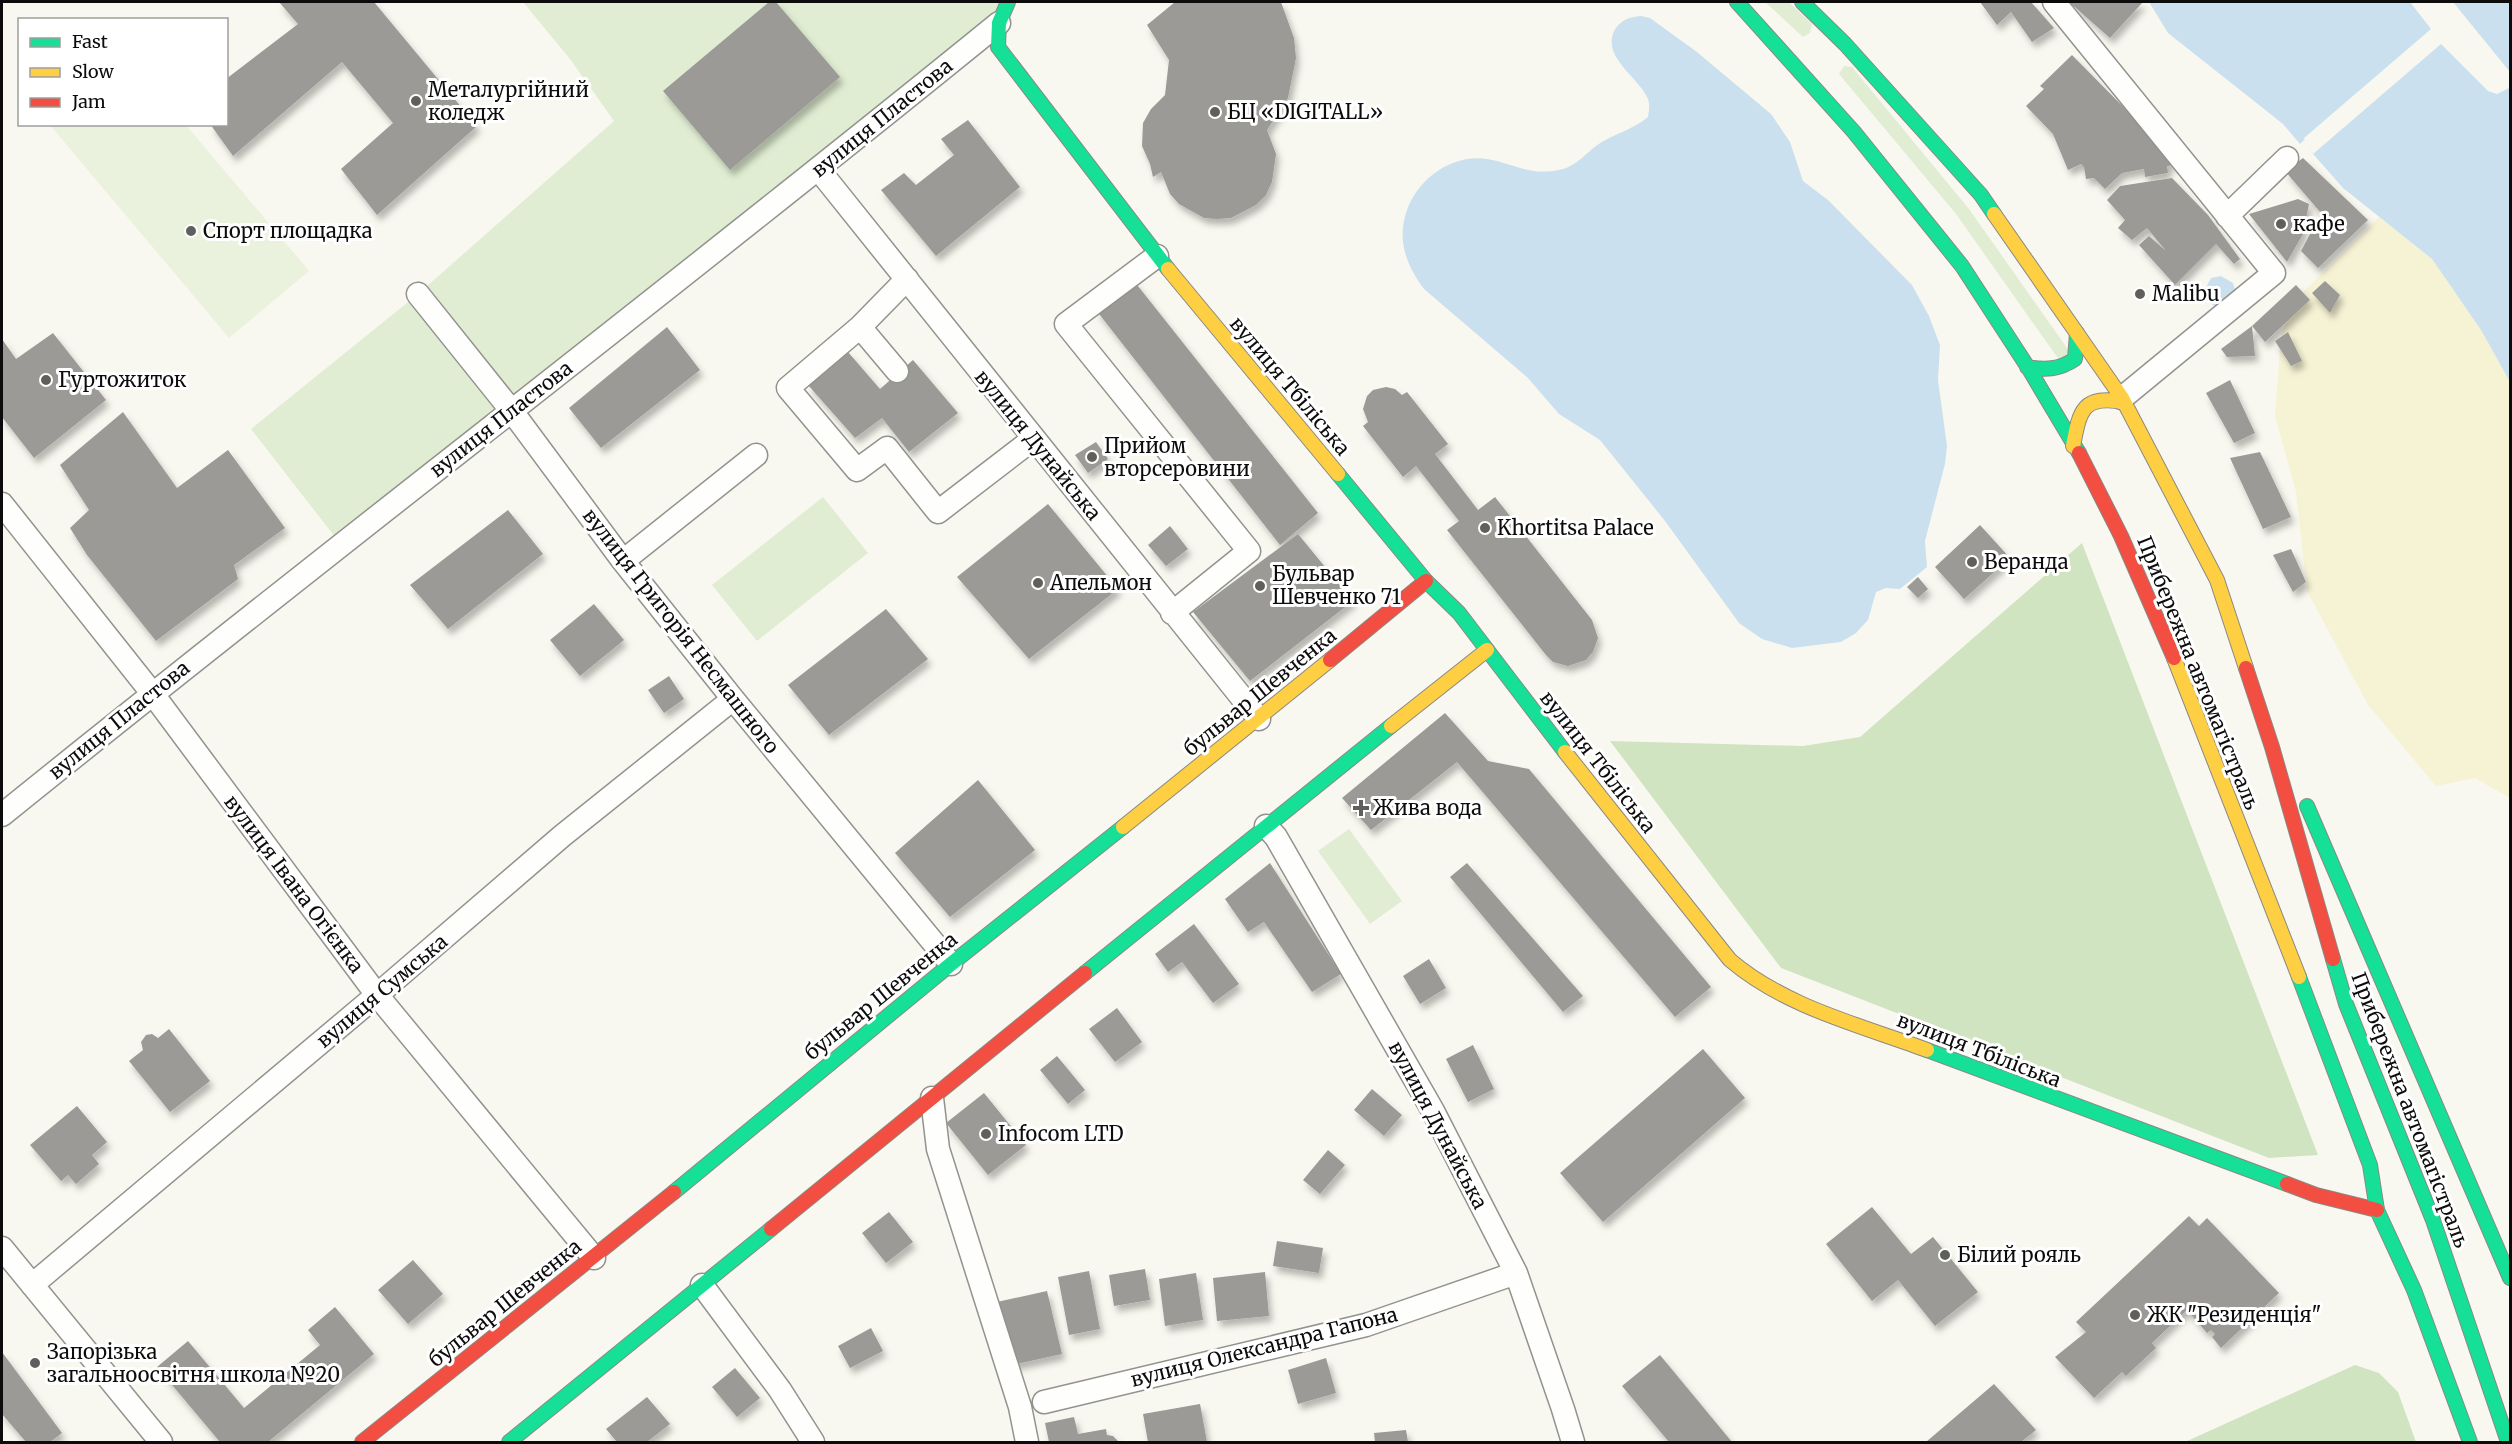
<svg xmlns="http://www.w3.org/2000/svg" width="2512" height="1444" viewBox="0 0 2512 1444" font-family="Merriweather,serif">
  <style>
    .green { fill: #e0edd2 }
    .forest { fill: #d0e4c1 }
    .sand { fill: #f6f2d4 }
    .pitch { fill: #eaf1dc }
    .water { fill: #cae0ef }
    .pier { fill: #f9f8f0 }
    .building { fill: #9c9a96; filter: url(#shadow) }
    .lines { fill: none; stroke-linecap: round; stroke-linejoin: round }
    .street-casing { stroke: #93928f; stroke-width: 25 }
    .fast-casing { stroke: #898985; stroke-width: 16 }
    .slow-casing { stroke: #898985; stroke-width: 16 }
    .jam-casing { stroke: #898985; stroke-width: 16 }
    .street { stroke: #fefefd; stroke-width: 22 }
    .fast { stroke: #16e098; stroke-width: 14 }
    .slow { stroke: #ffcf43; stroke-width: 14 }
    .jam { stroke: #f24e42; stroke-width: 14 }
    .poi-dot { fill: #5f5f5c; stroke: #fff; stroke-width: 2 }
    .labels { text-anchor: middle; stroke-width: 6; stroke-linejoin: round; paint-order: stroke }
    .poi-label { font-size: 20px; fill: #0c0c0c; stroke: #fff; text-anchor: start }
    .street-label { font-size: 20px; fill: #0c0c0c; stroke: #fff }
  </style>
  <defs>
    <filter id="shadow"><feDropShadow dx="3.5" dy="6" stdDeviation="3" flood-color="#0004"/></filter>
  </defs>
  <rect width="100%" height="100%" fill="#f9f8f0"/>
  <path class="green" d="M 523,2 L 1008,2 L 994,43 L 819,170 L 342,546 L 251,429 L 418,294 L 614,121 L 570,59 Z
    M 1765,2 L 1789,2 L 1812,24 L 1810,33 L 1803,37 Z
    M 1844,66 L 1852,67 L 1969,209 L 2072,355 L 2062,364 L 1956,214 L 1839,74 Z
    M 823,497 L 868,553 L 757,641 L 712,585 Z
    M 1349,829 L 1402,901 L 1370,924 L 1318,851 Z"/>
  <path class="forest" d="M 2082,543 L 2318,1155 L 2269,1158 L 1781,968 L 1610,741 L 1803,746 L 1860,737 Z
    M 2355,1365 L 2379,1373 L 2398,1392 L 2416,1442 L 2185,1442 Z"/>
  <path class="sand" d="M 2379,217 L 2432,259 L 2481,330 L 2510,382 L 2510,798 L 2475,778 L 2436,786 L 2368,705 L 2307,591 L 2296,492 L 2275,416 L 2281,335 L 2292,303 Z"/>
  <path class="pitch" d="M 50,125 L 186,125 L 309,271 L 229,338 Z"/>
  <path class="water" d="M 2149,2 L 2510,2 L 2510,382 L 2481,330 L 2432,259 L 2343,188 L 2313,154 L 2305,139 L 2300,144 L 2283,124 L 2168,33 Z
    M 1641,16 L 1650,18 L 1697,52 L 1771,114 L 1790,142 L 1803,181 L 1828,200 L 1912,285 L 1929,316 L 1940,345 L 1938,380 L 1947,446 L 1945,464 L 1925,541 L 1927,567 L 1900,589 L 1886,588 L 1876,592 L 1868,620 L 1856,633 L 1841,642 L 1792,648 L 1762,639 L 1739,623 L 1665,521 L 1600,440 L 1559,414 L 1527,377 L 1424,289 C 1407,266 1397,242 1406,213 C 1417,179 1451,154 1487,159 C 1516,164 1531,177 1563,169 C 1577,165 1585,154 1596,146 C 1612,134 1633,130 1648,117 C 1649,111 1650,105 1648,99 C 1639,77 1602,58 1614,31 C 1620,20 1629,17 1641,16 Z
    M 2221,276 L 2233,283 L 2236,293 L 2216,307 L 2207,301 L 2204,291 L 2211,278 Z"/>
  <path class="pier" d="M 2410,2 L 2453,2 L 2510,72 L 2509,88 L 2497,94 L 2488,91 L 2441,44 L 2313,154 L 2304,138 L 2431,29 Z"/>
  <path class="building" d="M 279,2 L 374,2 L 477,126 L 377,215 L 341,169 L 393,123 L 342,62 L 233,156 L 210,124 L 226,124 L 226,79 L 298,24 Z
    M 769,2 L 776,2 L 840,77 L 730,170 L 663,91 Z
    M 1175,2 L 1281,2 L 1294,38 L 1296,58 L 1288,98 L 1267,130 L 1276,154 L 1272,182 L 1266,195 L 1256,205 L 1231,218 L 1217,219 L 1204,218 L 1179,204 L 1170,194 L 1161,172 L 1153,177 L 1150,164 L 1142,146 L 1143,123 L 1151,109 L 1165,95 L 1169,60 L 1147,25 Z
    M 1980,2 L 2031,2 L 2054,28 L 2032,42 L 2011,12 L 1997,25 Z
    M 2069,2 L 2143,2 L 2110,38 Z
    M 2072,55 L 2156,140 L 2174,165 L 2167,166 L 2168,173 L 2145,177 L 2144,169 L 2122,173 L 2105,189 L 2094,178 L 2086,179 L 2084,167 L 2081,164 L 2068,170 L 2053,134 L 2026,106 L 2044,89 L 2040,86 Z
    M 968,120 L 1020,187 L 936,256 L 881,190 L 904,173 L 916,185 L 954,155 L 941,139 Z
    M 2303,158 L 2368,220 L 2318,268 L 2301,251 L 2321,213 L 2285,171 Z
    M 2172,178 L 2208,215 L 2240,259 L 2234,264 L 2216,244 L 2175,285 L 2139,245 L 2149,236 L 2166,251 L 2147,228 L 2132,240 L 2118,228 L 2125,220 L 2107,200 L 2120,186 Z
    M 2298,199 L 2309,204 L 2303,234 L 2287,262 L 2249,214 Z
    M 1134,281 L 1318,513 L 1280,545 L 1096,310 Z
    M 2325,281 L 2340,295 L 2330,313 L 2312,293 Z
    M 2296,285 L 2310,300 L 2265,342 L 2252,326 Z
    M 2252,326 L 2255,356 L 2227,357 L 2221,349 Z
    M 667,327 L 700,370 L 601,448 L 569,408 Z
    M 2288,332 L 2302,361 L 2291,366 L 2275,341 Z
    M 53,333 L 106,400 L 34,458 L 2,417 L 2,339 L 16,359 Z
    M 848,352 L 880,389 L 913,360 L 958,413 L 909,452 L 882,418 L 855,438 L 808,385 Z
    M 2230,380 L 2255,433 L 2234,443 L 2206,393 Z
    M 1386,387 L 1395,389 L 1402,395 L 1407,392 L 1448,444 L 1435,454 L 1478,510 L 1495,497 L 1592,620 L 1598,638 L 1593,652 L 1586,660 L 1568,666 L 1553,662 L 1546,655 L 1447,530 L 1459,521 L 1416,466 L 1403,477 L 1363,426 L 1368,422 L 1363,409 L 1367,396 L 1373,390 Z
    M 123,412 L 177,488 L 228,450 L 285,528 L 234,565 L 238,579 L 156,641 L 87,555 L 70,528 L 89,510 L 60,465 Z
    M 1096,442 L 1108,459 L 1088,473 L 1075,455 Z
    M 2260,452 L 2291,517 L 2263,529 L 2230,458 Z
    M 1048,504 L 1118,589 L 1029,659 L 957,577 Z
    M 508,510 L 543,554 L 448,629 L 410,585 Z
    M 1980,525 L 2010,558 L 1964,599 L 1935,567 Z
    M 1170,526 L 1188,549 L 1166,566 L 1148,545 Z
    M 1298,534 L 1353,601 L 1250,681 L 1193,612 Z
    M 2291,549 L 2306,582 L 2293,592 L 2273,555 Z
    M 1918,577 L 1928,589 L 1918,598 L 1907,587 Z
    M 594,604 L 624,640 L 580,676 L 550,640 Z
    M 886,609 L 928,659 L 829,735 L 788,685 Z
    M 669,676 L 684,699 L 664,713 L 648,690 Z
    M 1445,713 L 1488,761 L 1529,769 L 1711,987 L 1675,1017 L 1457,762 L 1371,830 L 1342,798 Z
    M 978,780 L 1035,850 L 950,917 L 895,853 Z
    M 1270,863 L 1341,974 L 1312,992 L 1264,922 L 1248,932 L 1225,899 Z
    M 1467,863 L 1583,996 L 1563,1012 L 1450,877 Z
    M 1194,924 L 1239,984 L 1213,1003 L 1182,962 L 1168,972 L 1155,954 Z
    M 1429,959 L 1446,988 L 1420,1004 L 1403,976 Z
    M 1117,1008 L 1142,1042 L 1115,1062 L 1089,1029 Z
    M 169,1029 L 210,1081 L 170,1112 L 129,1061 L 143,1050 L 141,1042 L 146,1035 L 152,1034 L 158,1038 Z
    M 1473,1045 L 1494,1089 L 1468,1102 L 1446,1059 Z
    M 1703,1049 L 1745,1098 L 1603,1222 L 1560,1173 Z
    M 1057,1056 L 1085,1090 L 1068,1104 L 1040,1070 Z
    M 1372,1089 L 1402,1115 L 1384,1136 L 1354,1110 Z
    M 984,1093 L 1026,1145 L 988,1175 L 946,1123 Z
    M 77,1106 L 107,1142 L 92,1155 L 99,1164 L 76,1184 L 68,1175 L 61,1181 L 30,1145 Z
    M 1328,1150 L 1345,1165 L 1320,1194 L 1303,1180 Z
    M 1872,1207 L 1911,1254 L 1933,1237 L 1978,1292 L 1935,1326 L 1898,1280 L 1872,1301 L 1826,1244 Z
    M 889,1212 L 913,1242 L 886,1263 L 862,1233 Z
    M 2189,1216 L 2199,1226 L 2207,1218 L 2279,1293 L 2221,1348 L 2212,1337 L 2215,1334 L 2211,1330 L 2207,1333 L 2187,1310 L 2152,1343 L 2156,1348 L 2126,1376 L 2122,1372 L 2094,1398 L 2055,1357 L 2086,1332 L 2076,1322 Z
    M 1277,1241 L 1323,1248 L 1319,1273 L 1273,1266 Z
    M 413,1260 L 443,1294 L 408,1324 L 378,1290 Z
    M 1145,1269 L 1150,1300 L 1114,1306 L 1109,1275 Z
    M 1089,1271 L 1100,1329 L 1069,1335 L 1058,1277 Z
    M 1265,1272 L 1269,1316 L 1217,1321 L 1213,1278 Z
    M 1196,1273 L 1203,1320 L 1165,1326 L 1159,1279 Z
    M 1047,1291 L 1062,1354 L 1012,1365 L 997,1302 Z
    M 335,1307 L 374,1354 L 268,1442 L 220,1442 L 157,1367 L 188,1341 L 244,1408 L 320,1345 L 308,1330 Z
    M 871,1328 L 883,1351 L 850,1368 L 838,1346 Z
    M 2,1352 L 62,1433 L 50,1442 L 26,1442 L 2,1414 Z
    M 1660,1355 L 1732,1442 L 1669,1442 L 1622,1386 Z
    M 1326,1358 L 1336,1393 L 1298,1404 L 1288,1370 Z
    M 735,1368 L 760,1398 L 737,1417 L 712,1387 Z
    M 1994,1384 L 2036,1430 L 2021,1442 L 1926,1442 Z
    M 647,1397 L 670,1424 L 647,1442 L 617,1442 L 606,1429 Z
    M 1200,1404 L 1207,1442 L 1148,1442 L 1143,1414 Z
    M 1074,1417 L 1078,1434 L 1106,1429 L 1107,1435 L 1113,1436 L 1119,1442 L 1049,1442 L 1045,1423 Z
    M 1406,1430 L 1408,1442 L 1375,1442 L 1374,1433 Z"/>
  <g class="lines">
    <defs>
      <path id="street" d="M 2054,2 L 2274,273 L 2122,398
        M 819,170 L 1259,719
        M 2227,216 L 2287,158
        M 1157,256 L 1066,324 L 1249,551 L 1172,613
        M 907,279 L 860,327 L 788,388 L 857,470 L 887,448 L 938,512 L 1033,439
        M 418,294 L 511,410 L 623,561 L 733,699 L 951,964
        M 860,327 L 897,371
        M 2,504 L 152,693 L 377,995 L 594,1258
        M 623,561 L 756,455
        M 2,815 C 332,548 670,291 999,23
        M 1266,826 L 1276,837 L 1433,1111 L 1516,1273 L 1563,1409 L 1573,1442
        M 932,1098 L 938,1149 L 1020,1407 L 1027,1442
        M 2,1248 L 161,1442
        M 32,1285 L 377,995 L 562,836 L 733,699
        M 702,1285 L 780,1390 L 813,1442
        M 1044,1402 L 1366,1325 L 1516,1273"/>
      <path id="fast" d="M 1008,2 L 999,23 L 998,47 L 1168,269
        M 1737,2 L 1854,132 L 1962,266 L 2029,369 L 2079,453
        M 1802,2 L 1845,44 L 1981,195 L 1994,214
        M 2027,367 C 2045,370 2059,370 2075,359 L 2077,333
        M 1338,474 L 1426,581 L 1459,613 L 1565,752
        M 2307,806 L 2510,1278
        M 2333,959 L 2346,1004 L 2433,1220 L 2508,1442
        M 1085,973 L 1391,726
        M 2299,977 L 2370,1165 L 2377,1210 L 2414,1290 L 2470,1442
        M 1927,1050 L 2287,1184
        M 674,1192 L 951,964 L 1123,827
        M 509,1442 L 771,1229"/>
      <path id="slow" d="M 1994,214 L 2122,398 L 2217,580 L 2246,668
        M 1168,269 L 1338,474
        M 2073,446 C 2080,409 2083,395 2124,402
        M 2174,658 L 2299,977
        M 1391,726 L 1487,650
        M 1565,752 L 1730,960 C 1785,1007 1860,1025 1927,1050
        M 1123,827 L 1330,660"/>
      <path id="jam" d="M 2079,453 L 2121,536 L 2174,658
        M 1330,660 L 1426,581
        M 2246,668 L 2272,747 L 2333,959
        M 2287,1184 L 2316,1195 L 2377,1210
        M 771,1229 L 1085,973
        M 362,1442 L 674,1192"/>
    </defs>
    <use href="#street" class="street-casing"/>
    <use href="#fast" class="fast-casing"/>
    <use href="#slow" class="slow-casing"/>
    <use href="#jam" class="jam-casing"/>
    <use href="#street" class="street"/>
    <use href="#fast" class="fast"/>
    <use href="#slow" class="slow"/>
    <use href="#jam" class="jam"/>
  </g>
  <g class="poi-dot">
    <circle cx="416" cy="101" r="6"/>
    <circle cx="1215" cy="112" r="6"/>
    <circle cx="2281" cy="224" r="6"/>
    <circle cx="191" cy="231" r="6"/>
    <circle cx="2140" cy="294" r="6"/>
    <circle cx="46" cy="380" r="6"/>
    <circle cx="1092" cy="457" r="6"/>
    <circle cx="1485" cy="528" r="6"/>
    <circle cx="1972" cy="562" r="6"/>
    <circle cx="1038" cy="583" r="6"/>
    <circle cx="1260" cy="586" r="6"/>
    <path d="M1358 799h6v6h6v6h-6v6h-6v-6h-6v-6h6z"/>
    <circle cx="986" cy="1134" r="6"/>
    <circle cx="1945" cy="1255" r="6"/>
    <circle cx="2135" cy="1315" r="6"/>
    <circle cx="35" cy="1363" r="6"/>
  </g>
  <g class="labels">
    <g class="poi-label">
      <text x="428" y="97">Металургійний<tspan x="428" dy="23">коледж</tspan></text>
      <text x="1227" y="119">БЦ «DIGITALL»</text>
      <text x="2293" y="231">кафе</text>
      <text x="203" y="238">Спорт площадка</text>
      <text x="2152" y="301">Malibu</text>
      <text x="58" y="387">Гуртожиток</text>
      <text x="1104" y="453">Прийом<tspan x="1104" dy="23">вторсеровини</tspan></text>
      <text x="1497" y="535">Khortitsa Palace</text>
      <text x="1984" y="569">Веранда</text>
      <text x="1272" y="581">Бульвар<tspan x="1272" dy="23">Шевченко 71</tspan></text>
      <text x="1050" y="590">Апельмон</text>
      <text x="1373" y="815">Жива вода</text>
      <text x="998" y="1141">Infocom LTD</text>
      <text x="1957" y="1262">Білий рояль</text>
      <text x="2147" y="1322">ЖК "Резиденція"</text>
      <text x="47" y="1359">Запорізька<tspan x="47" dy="23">загальноосвітня школа №20</tspan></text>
    </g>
    <g class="street-label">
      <text transform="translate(882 118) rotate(-39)" y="7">вулиця Пластова</text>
      <text transform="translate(1290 386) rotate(50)" y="7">вулиця Тбіліська</text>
      <text transform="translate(501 419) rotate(-38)" y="7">вулиця Пластова</text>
      <text transform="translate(1038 445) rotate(51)" y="7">вулиця Дунайська</text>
      <text transform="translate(681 631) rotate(52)" y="7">вулиця Григорія Несмашного</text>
      <text transform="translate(2198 673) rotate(68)" y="7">Прибережна автомагістраль</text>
      <text transform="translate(1260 692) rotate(-39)" y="7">бульвар Шевченка</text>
      <text transform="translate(119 720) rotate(-39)" y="7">вулиця Пластова</text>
      <text transform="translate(1598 762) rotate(52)" y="7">вулиця Тбіліська</text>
      <text transform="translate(294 884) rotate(53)" y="7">вулиця Івана Огієнка</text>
      <text transform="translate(382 991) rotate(-40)" y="7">вулиця Сумська</text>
      <text transform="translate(881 996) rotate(-39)" y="7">бульвар Шевченка</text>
      <text transform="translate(1979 1050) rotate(21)" y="7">вулиця Тбіліська</text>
      <text transform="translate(2410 1110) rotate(69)" y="7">Прибережна автомагістраль</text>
      <text transform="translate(1438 1125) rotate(62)" y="7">вулиця Дунайська</text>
      <text transform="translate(505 1303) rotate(-39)" y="7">бульвар Шевченка</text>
      <text transform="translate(1264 1347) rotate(-14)" y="7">вулиця Олександра Гапона</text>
    </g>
  </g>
  <rect width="2512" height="1444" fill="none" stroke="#0c0c0c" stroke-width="6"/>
  <rect x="18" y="18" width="210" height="108" fill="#ffffff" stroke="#9e9e9e" stroke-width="1.5"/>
  <rect x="30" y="38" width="30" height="9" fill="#16e098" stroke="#9e9e9e" stroke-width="1.5"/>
  <text x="72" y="48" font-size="18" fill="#0c0c0c">Fast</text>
  <rect x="30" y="68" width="30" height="9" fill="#ffcf43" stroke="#9e9e9e" stroke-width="1.5"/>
  <text x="72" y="78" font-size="18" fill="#0c0c0c">Slow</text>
  <rect x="30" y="98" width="30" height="9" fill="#f24e42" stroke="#9e9e9e" stroke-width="1.5"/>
  <text x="72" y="108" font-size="18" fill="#0c0c0c">Jam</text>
</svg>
